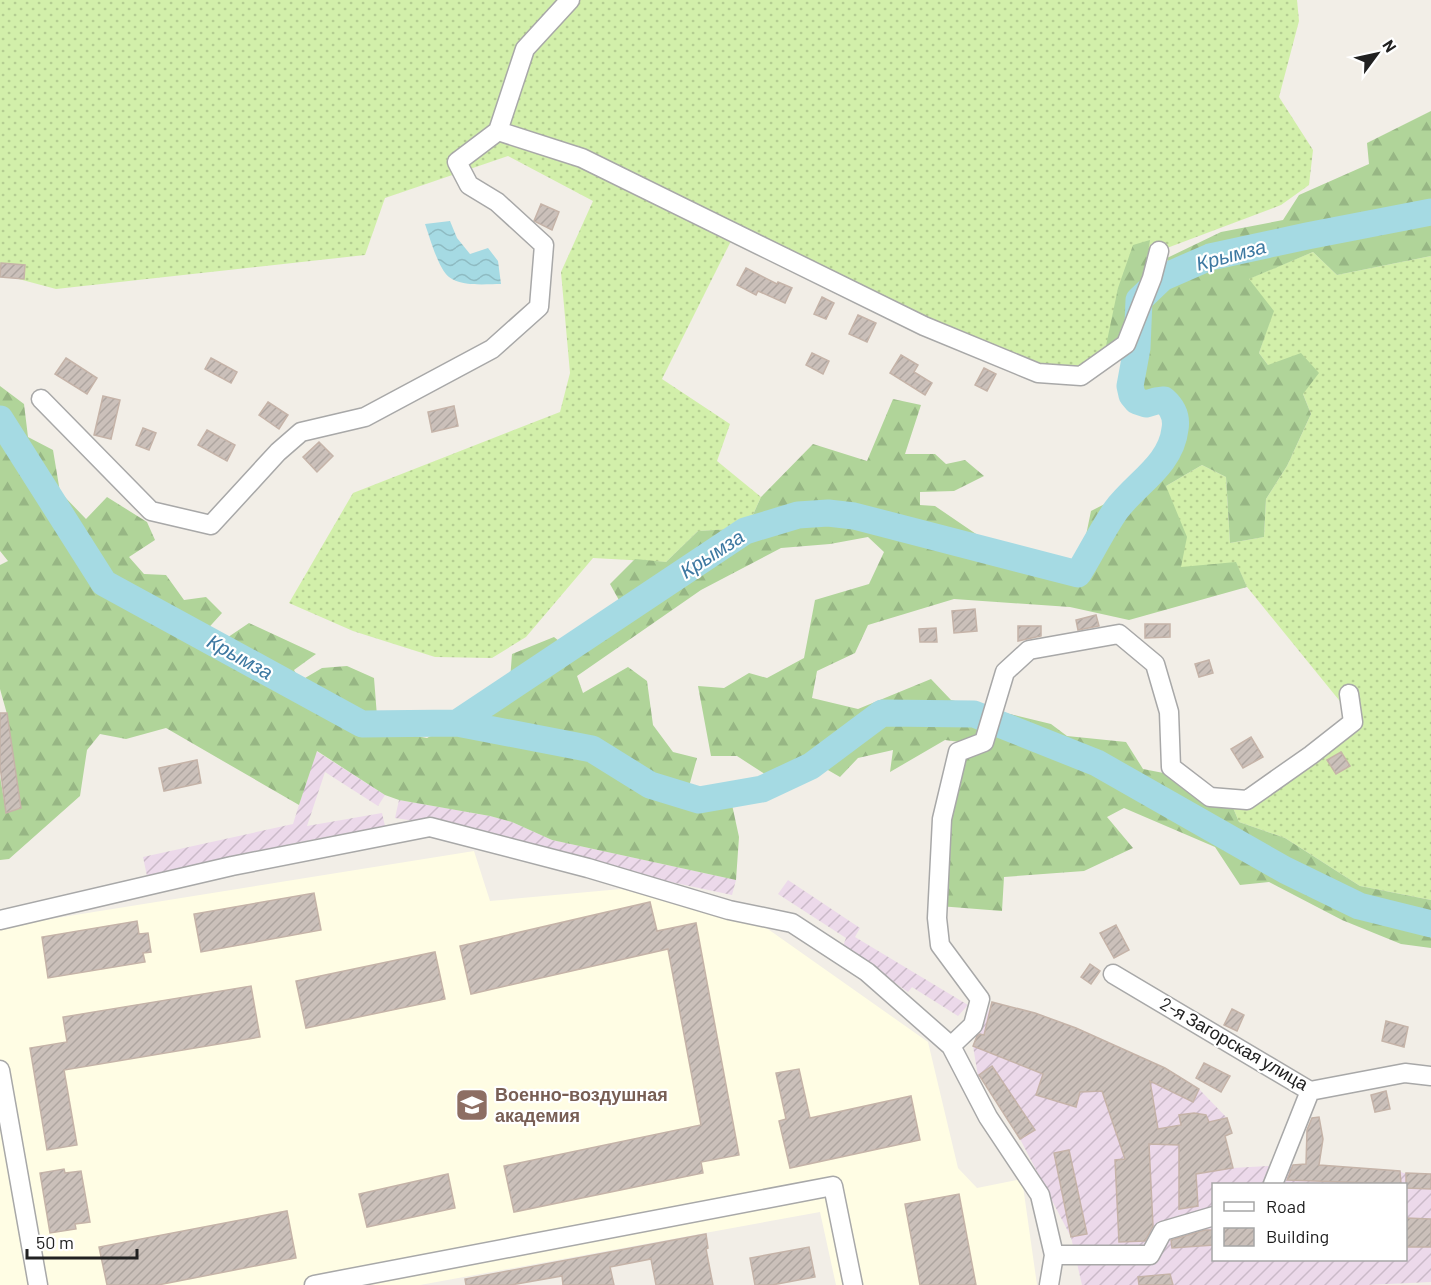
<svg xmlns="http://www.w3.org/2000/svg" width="1431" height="1285" viewBox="0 0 1431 1285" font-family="Barlow,sans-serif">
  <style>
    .industrial { fill: url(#industrial-furrows); fill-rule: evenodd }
    .education { fill: #fffde4 }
    .grass { fill: url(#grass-dots) }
    .forest { fill: url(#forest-firs) }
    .water { fill: url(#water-waves) }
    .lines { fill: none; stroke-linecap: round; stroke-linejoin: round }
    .river { stroke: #a5dae3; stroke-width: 27 }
    .building { fill: url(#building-hatch); stroke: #c5b3a8; stroke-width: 1.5 }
    .minor-casing { stroke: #a8a8a8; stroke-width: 21 }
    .minor { stroke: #fff; stroke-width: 18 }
    .labels { text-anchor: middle; stroke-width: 4.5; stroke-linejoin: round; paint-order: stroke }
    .street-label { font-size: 18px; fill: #212121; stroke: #fff }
    .education-label { font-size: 18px; font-weight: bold; fill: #785e54; stroke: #fff; text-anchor: start }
    .water-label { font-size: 20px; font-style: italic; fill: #3d78a1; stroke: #fff }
  </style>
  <defs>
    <pattern id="industrial-furrows" width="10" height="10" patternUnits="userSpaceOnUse" patternTransform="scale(1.5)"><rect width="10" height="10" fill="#ecd9ea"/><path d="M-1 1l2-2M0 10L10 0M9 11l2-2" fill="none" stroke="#cabac8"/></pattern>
    <pattern id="grass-dots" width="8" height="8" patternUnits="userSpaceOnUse" patternTransform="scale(1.5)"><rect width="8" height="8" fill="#d2efaa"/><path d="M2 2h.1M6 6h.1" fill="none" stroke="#b4cd92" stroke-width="1.8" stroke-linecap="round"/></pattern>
    <pattern id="forest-firs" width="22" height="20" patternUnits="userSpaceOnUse" patternTransform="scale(1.5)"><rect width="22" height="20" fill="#b0d499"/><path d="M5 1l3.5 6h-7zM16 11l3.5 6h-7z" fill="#97b684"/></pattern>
    <pattern id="water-waves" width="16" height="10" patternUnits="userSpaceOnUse" patternTransform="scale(1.5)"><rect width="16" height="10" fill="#a5dae3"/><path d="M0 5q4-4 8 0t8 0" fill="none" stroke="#8ebbc2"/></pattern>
    <pattern id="building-hatch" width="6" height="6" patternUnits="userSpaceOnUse" patternTransform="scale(1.5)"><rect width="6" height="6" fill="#cbc0ba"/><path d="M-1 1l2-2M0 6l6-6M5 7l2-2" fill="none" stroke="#aea5a0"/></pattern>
  </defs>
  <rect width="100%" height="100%" fill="#f2eee7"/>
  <path class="industrial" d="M 316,751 L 385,795 L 378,806 L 325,772 L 307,826 L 382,813 L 385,826 L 300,842 L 147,876 L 143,857 L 293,824 Z
    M 399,800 L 490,816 L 512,822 L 552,840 L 736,880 L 732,895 L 595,866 L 542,853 L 490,832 L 395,818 Z
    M 788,880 L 860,928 L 855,937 L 968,1005 L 958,1016 L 912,987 L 908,992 L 843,946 L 846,938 L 778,894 Z
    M 992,1002 L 1187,1089 L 1199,1089 L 1227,1118 L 1217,1142 L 1233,1168 L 1287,1165 L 1400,1171 L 1403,1173 L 1431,1175 L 1431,1282 L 1366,1285 L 1082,1285 L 1071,1237 L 1020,1139 L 1002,1098 L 978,1076 L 973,1046 ZM 1214,1184 L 1406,1184 L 1406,1260 L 1214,1260 Z"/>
  <path class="education" d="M 474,851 L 490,901 L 621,889 L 765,927 L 928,1042 L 958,1168 L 977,1188 L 1022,1179 L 1037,1285 L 836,1285 L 820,1212 L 420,1285 L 0,1285 L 0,927 Z"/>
  <path class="grass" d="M 0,0 L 1297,0 L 1299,21 L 1279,97 L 1313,150 L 1309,185 L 1281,205 L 1159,251 L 1126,344 L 1081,376 L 1038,373 L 735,233 L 662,379 L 730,424 L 717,461 L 761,497 L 747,528 L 698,531 L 666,562 L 593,558 L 526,637 L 492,658 L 435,657 L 353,631 L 289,603 L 353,493 L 560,412 L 570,373 L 561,272 L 593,201 L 508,156 L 385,198 L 365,255 L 56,289 L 0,274 Z
    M 1313,252 L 1337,275 L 1431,256 L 1431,900 L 1360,886 L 1285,838 L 1239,822 L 1231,803 L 1356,721 L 1247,587 L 1236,563 L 1181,568 L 1166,486 L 1202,465 L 1226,477 L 1230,543 L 1264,537 L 1266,499 L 1287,466 L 1311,414 L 1303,394 L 1268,365 L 1259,353 L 1273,311 L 1248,279 Z"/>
  <path class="forest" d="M 1431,111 L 1431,256 L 1337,275 L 1313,252 L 1249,279 L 1274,311 L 1259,353 L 1268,365 L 1301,353 L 1319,373 L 1303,394 L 1311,414 L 1287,466 L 1266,499 L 1264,537 L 1230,543 L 1226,477 L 1202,465 L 1166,486 L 1187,537 L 1181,567 L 1236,562 L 1247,587 L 1129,620 L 1070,607 L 954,599 L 868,625 L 855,653 L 817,671 L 812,698 L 858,709 L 931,679 L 951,700 L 1051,724 L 1067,736 L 1126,742 L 1143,769 L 1184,777 L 1231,803 L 1239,822 L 1285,838 L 1360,886 L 1431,900 L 1431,948 L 1401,944 L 1342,920 L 1269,882 L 1240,885 L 1215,847 L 1124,808 L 1107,817 L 1133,848 L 1084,871 L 1004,877 L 1002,911 L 939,906 L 950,816 L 959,760 L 982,745 L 945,740 L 890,772 L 893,750 L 858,758 L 840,777 L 814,762 L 780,784 L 737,756 L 711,756 L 698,686 L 724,688 L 749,673 L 767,678 L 804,658 L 815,600 L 869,584 L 884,552 L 868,537 L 830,544 L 781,548 L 701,590 L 577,676 L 583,693 L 628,667 L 647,681 L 653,725 L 673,752 L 697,758 L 688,790 L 731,800 L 739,837 L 736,880 L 552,840 L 512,822 L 490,816 L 399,800 L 385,795 L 317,751 L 299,805 L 166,728 L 126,739 L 100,734 L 87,750 L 80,796 L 9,859 L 0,860 L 0,776 L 6,812 L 21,807 L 7,714 L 0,689 L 0,565 L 8,561 L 0,551 L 0,386 L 24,404 L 28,437 L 53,450 L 60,492 L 86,519 L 107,497 L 147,522 L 155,540 L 129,557 L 144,574 L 166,575 L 184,600 L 206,597 L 222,613 L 203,634 L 212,648 L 249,623 L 316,654 L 294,670 L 300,681 L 322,668 L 347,666 L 374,678 L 378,729 L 427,738 L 509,693 L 512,654 L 554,637 L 570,650 L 630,620 L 610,584 L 635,559 L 666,562 L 698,531 L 747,528 L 761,497 L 813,444 L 867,461 L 893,399 L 921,405 L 905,454 L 935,454 L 946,464 L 965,460 L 984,476 L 954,491 L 920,492 L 920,505 L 935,506 L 1001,551 L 1021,568 L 1078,574 L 1091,511 L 1148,482 L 1166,421 L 1143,390 L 1124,343 L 1101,370 L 1118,288 L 1133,245 L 1150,240 L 1142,291 L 1171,274 L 1167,258 L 1221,232 L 1283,220 L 1299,195 L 1369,164 L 1367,143 Z"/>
  <path class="water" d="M 450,221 L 457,238 L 470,254 L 488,248 L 498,261 L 501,284 C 487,284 461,287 449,277 C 438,268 430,238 425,224 Z"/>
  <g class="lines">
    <path class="river" d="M 0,419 L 104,583 L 362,724 L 457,723 L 745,531 L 798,515 L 828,513 L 854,516 L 1078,574 C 1091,553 1102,530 1116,510 C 1136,483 1171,465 1175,429 C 1177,418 1173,408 1164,400 L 1156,401 L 1146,404 L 1137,401 L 1132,395 L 1130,386 L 1137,348 L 1139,300 L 1162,278 L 1210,257 L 1307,236 L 1431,212
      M 457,723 L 592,749 L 650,785 L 699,800 L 762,789 L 811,766 L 882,713 L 974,714 L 1097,763 L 1285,870 L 1359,906 L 1431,924"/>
  </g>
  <path class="building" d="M 541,204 L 559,212 L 552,230 L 534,221 Z
    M 1,263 L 25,265 L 24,279 L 0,277 Z
    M 746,268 L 777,284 L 778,282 L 792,288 L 785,303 L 758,291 L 756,295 L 737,285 Z
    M 822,297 L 834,303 L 826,319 L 814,314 Z
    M 858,315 L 876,323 L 867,342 L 849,334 Z
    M 812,353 L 829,361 L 823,374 L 806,365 Z
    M 901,355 L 918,365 L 914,372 L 932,383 L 925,395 L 890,373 Z
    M 66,358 L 97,378 L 87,394 L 55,374 Z
    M 211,358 L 237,372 L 231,383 L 205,369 Z
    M 984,368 L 996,374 L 987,391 L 975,385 Z
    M 103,396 L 120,400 L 111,439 L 94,435 Z
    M 268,402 L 288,415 L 279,429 L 259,415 Z
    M 454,406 L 458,426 L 432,432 L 428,412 Z
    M 143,428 L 156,433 L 149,450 L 136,445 Z
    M 207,430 L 235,445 L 227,461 L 198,445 Z
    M 319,442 L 333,456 L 317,472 L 303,457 Z
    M 975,609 L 977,631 L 954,633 L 952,611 Z
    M 1096,615 L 1099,626 L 1078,630 L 1076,620 Z
    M 1145,624 L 1170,624 L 1170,637 L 1145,638 Z
    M 1018,626 L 1041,626 L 1041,636 L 1018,641 Z
    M 936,628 L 937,642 L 920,642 L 919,629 Z
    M 1209,660 L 1213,673 L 1199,677 L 1195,664 Z
    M 0,713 L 7,713 L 21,808 L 6,813 L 0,766 Z
    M 1251,737 L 1263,757 L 1243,768 L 1231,749 Z
    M 1341,752 L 1350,766 L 1336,774 L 1327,760 Z
    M 197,760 L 201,783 L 164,791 L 159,768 Z
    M 314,893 L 321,930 L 201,952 L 194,914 Z
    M 650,902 L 657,931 L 696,923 L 739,1155 L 701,1162 L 703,1173 L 514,1212 L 504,1166 L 701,1125 L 668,949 L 471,994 L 460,946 Z
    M 137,921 L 139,934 L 148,933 L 151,952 L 143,953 L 145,962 L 48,978 L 42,937 Z
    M 1116,925 L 1129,950 L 1114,958 L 1100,933 Z
    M 435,952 L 445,999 L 306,1028 L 296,981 Z
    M 1090,964 L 1100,971 L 1091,984 L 1081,977 Z
    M 251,986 L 260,1037 L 64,1070 L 77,1145 L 47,1150 L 30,1048 L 67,1042 L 63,1017 Z
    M 992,1002 L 1035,1013 L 1076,1028 L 1165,1068 L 1199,1089 L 1193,1102 L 1150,1081 L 1158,1129 L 1181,1125 L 1179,1115 L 1194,1113 L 1206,1115 L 1209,1122 L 1227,1118 L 1232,1133 L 1225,1136 L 1233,1168 L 1196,1174 L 1198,1206 L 1179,1209 L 1179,1145 L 1149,1144 L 1153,1226 L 1145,1241 L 1119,1242 L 1115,1160 L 1125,1159 L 1102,1091 L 1080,1092 L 1076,1107 L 1036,1095 L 1043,1074 L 973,1046 L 977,1036 L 980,1034 L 984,1035 Z
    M 1232,1009 L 1244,1015 L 1237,1031 L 1224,1025 Z
    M 1386,1021 L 1408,1027 L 1404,1047 L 1382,1041 Z
    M 1204,1063 L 1230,1076 L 1221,1092 L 1196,1078 Z
    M 992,1066 L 1035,1130 L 1020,1139 L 979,1075 Z
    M 799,1069 L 810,1118 L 911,1096 L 920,1140 L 790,1168 L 779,1121 L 786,1119 L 776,1073 Z
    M 1386,1091 L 1390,1109 L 1375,1112 L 1371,1095 Z
    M 1319,1117 L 1323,1139 L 1319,1165 L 1400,1171 L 1401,1184 L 1287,1180 L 1293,1165 L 1306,1164 L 1307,1130 L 1312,1118 Z
    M 1069,1150 L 1087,1234 L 1071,1237 L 1054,1153 Z
    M 64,1169 L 65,1173 L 81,1171 L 90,1222 L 75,1224 L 76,1229 L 50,1233 L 40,1173 Z
    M 1406,1173 L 1431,1174 L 1431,1189 L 1406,1188 Z
    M 448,1174 L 455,1208 L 367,1227 L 359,1194 Z
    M 959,1194 L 976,1285 L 920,1285 L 905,1204 Z
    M 287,1211 L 296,1258 L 158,1285 L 107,1285 L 99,1247 Z
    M 1406,1218 L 1431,1219 L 1431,1247 L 1406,1247 Z
    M 1205,1230 L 1214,1230 L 1214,1245 L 1172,1248 L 1171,1240 Z
    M 706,1234 L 708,1248 L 706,1249 L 713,1285 L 656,1285 L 651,1259 L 610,1267 L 614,1285 L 563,1285 L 562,1276 L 511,1285 L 466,1285 L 465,1279 Z
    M 809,1247 L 815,1277 L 772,1285 L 755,1285 L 750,1258 Z
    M 1170,1274 L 1173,1285 L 1139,1285 L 1138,1277 Z"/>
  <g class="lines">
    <defs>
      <path id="minor" d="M 498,131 L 582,158 L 924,326 L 1038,373 L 1081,376 L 1126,344 L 1152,278 L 1159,251
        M 41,399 L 151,511 L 211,525 L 278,452 L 301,432 L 365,417 L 492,349 L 539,307 L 544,245 L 497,202 L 469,185 L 457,162 L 498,131 L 525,49 L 570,0
        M 0,920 L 232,866 L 430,827 L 588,868 L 729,910 L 792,923 L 867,972 L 951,1046 L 988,1117 L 1040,1195 L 1054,1255 L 1049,1285
        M 1113,974 L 1310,1091 L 1405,1073 L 1431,1076
        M 951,1046 L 973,1025 L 980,999 L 940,945 L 937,918 L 942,819 L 958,752 L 984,742 L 1005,672 L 1029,650 L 1119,634 L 1155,664 L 1169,712 L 1171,767 L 1210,797 L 1247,800 L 1311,755 L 1353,722 L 1349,694
        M 0,1070 L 38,1285
        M 1273,1184 L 1310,1091
        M 1054,1255 L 1150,1255 L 1163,1231 L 1214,1216
        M 314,1285 L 833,1186 L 853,1285"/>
    </defs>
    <use href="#minor" class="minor-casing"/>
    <use href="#minor" class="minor"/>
  </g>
  <defs>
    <symbol id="university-square" viewBox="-11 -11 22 22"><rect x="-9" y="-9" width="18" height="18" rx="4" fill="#8d6e63" stroke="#fff"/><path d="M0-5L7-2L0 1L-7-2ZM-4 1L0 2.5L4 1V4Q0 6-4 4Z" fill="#fff"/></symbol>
  </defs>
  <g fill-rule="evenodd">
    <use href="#university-square" x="453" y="1086" width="38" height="38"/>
  </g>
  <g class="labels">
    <g class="street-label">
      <text transform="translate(1234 1044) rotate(30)" y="6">2-я Загорская улица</text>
    </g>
    <g class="education-label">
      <text x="495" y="1101">Военно-воздушная<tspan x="495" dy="21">академия</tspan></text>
    </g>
    <g class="water-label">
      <text transform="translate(1231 255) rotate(-15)" y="7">Крымза</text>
      <text transform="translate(712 554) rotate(-33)" y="7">Крымза</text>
      <text transform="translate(240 657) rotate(29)" y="7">Крымза</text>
    </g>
  </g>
  <rect x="1212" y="1183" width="195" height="78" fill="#ffffff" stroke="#a6a6a6" stroke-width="1.5"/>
  <rect x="1224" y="1202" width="30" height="9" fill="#ffffff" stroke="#a6a6a6" stroke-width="1.5"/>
  <text x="1266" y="1213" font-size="18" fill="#212121">Road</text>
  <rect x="1224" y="1228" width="30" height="18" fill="url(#building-hatch)" stroke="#a6a6a6" stroke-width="1.5"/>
  <text x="1266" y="1243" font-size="18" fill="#212121">Building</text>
  <g transform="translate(1377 54) rotate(57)" stroke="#ffffff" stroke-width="4.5" paint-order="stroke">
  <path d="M0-4.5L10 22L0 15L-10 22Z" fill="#212121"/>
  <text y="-9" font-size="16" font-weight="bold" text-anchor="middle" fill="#212121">N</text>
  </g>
  <path d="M27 1249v9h110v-9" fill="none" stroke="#212121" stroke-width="3"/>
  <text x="36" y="1249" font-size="18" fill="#212121" stroke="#ffffff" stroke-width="4.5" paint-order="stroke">50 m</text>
</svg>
